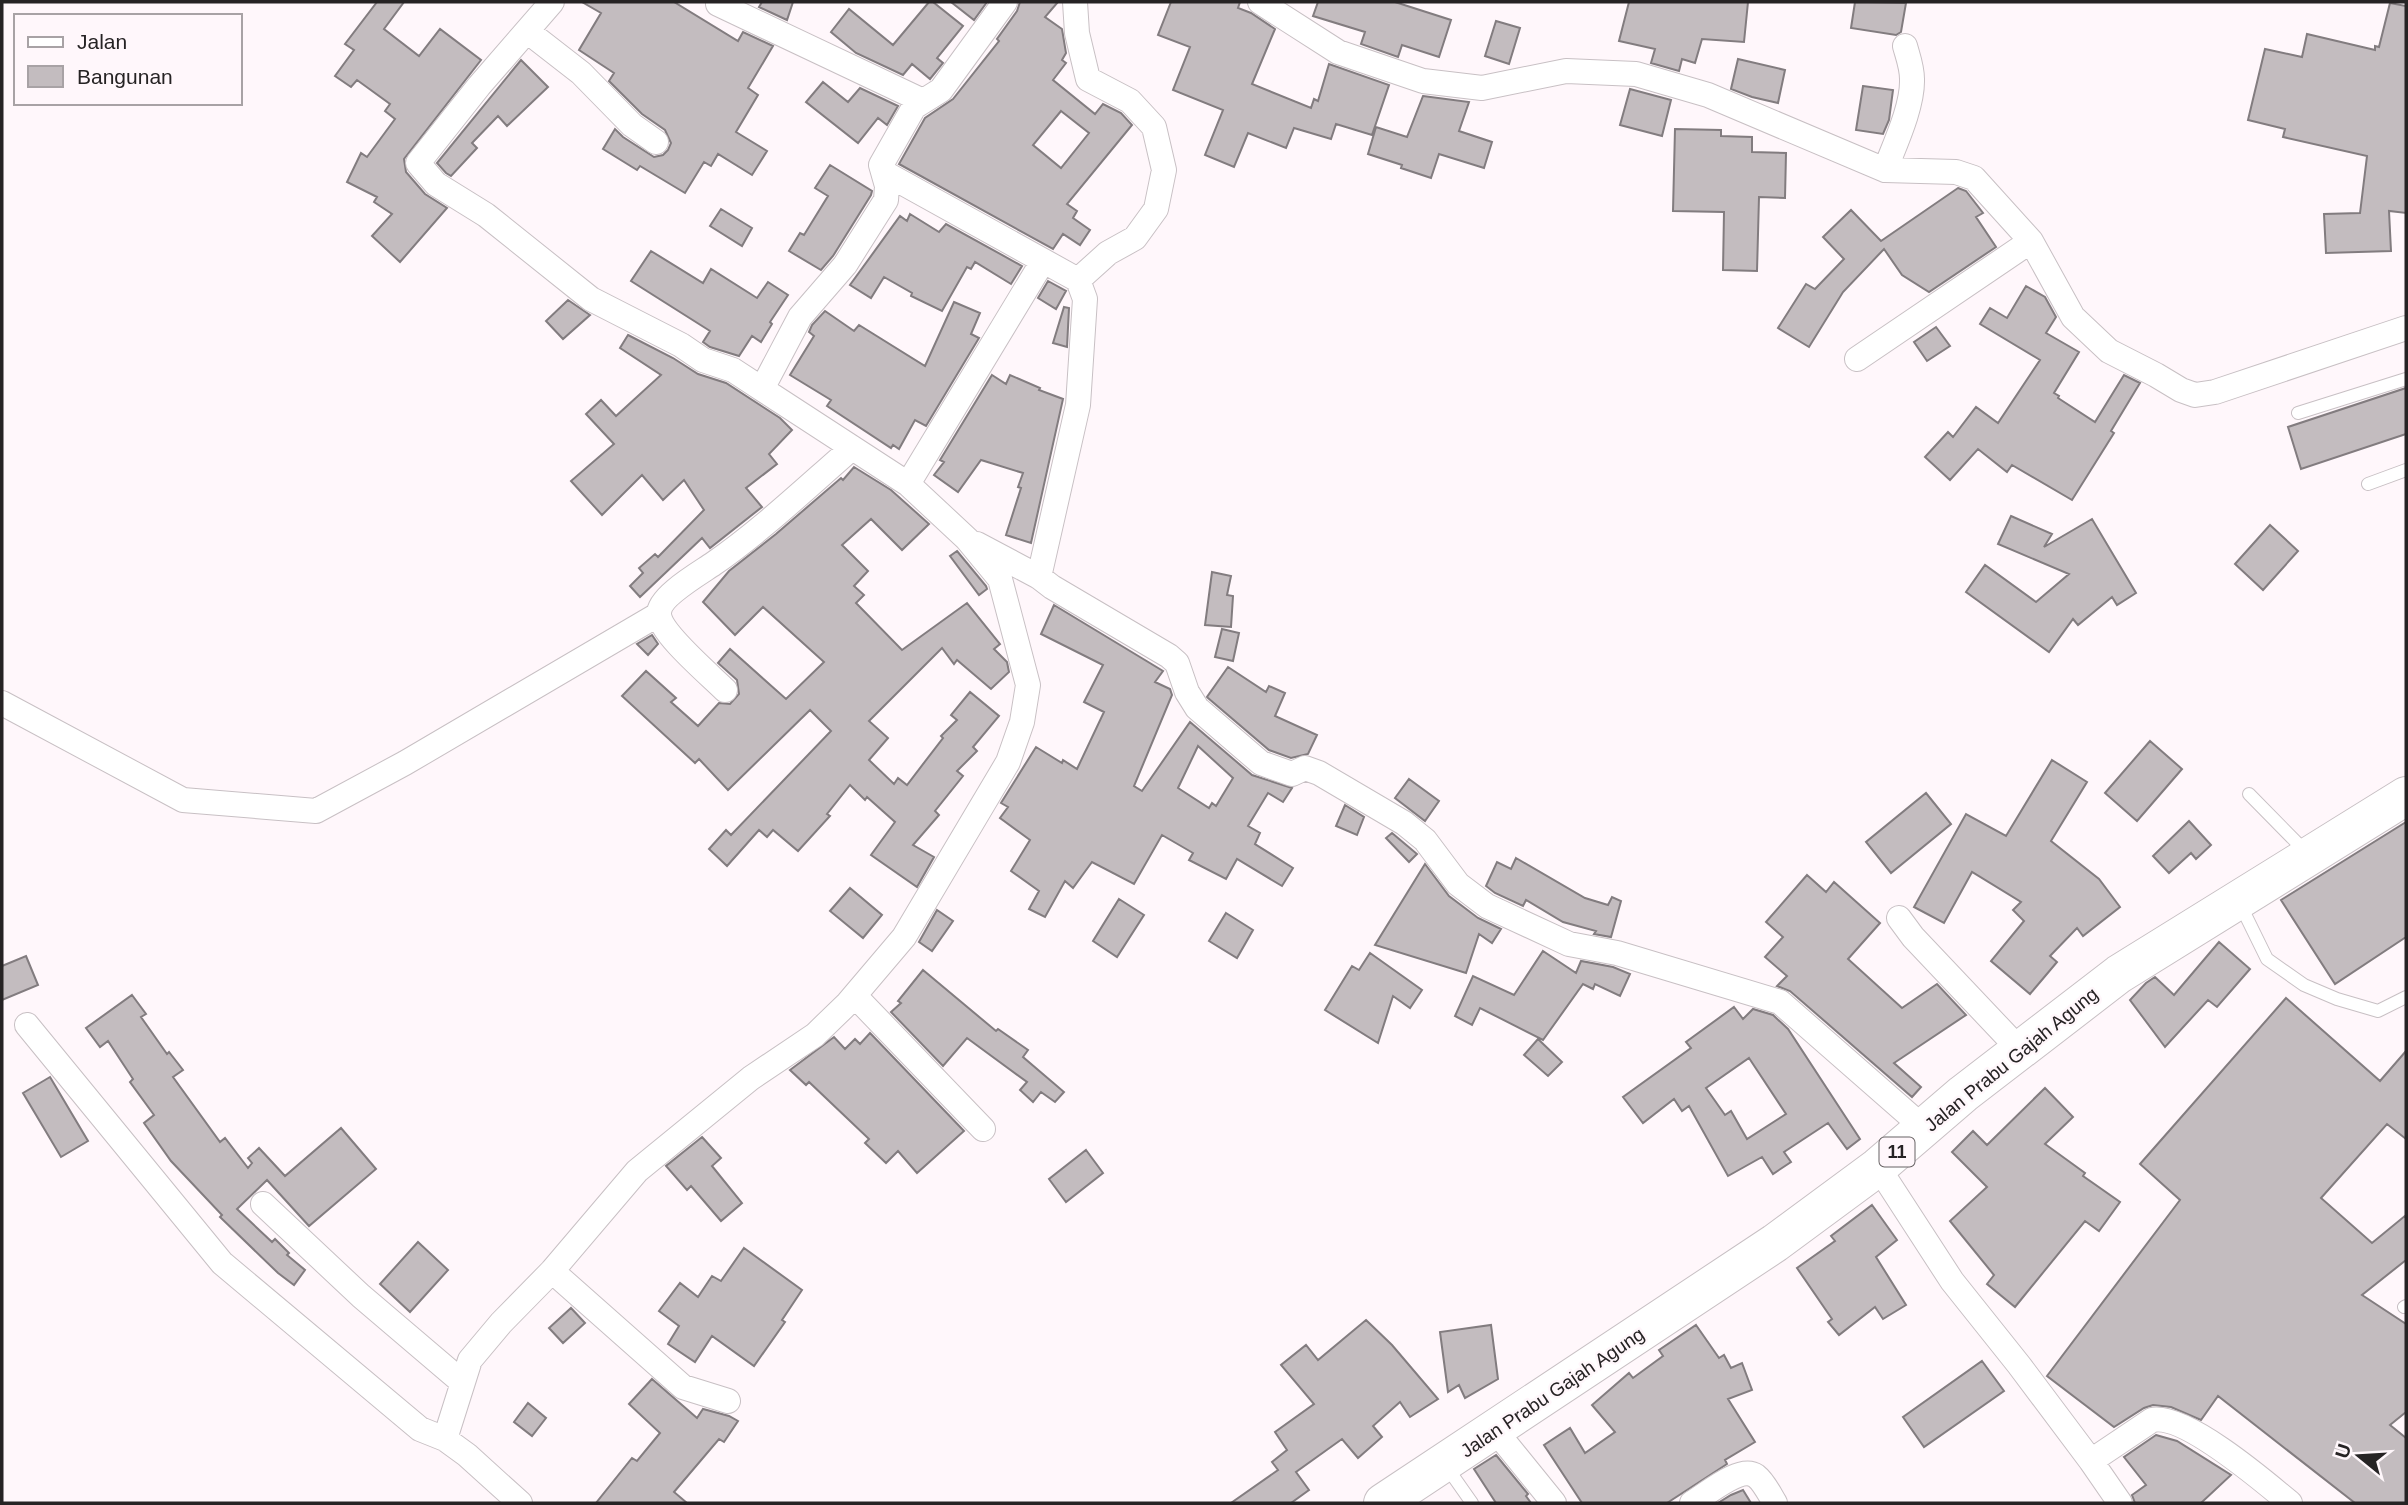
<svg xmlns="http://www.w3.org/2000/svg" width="2408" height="1505" viewBox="0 0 2408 1505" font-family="Helvetica,sans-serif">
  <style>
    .building { fill: #c3bcbf; stroke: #827c7f; stroke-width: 2; fill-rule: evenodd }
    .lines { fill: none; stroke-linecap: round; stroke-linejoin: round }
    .lane-casing { stroke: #c8c0c4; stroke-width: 14 }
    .street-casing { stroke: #c8c0c4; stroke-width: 26 }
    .highway-casing { stroke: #c8c0c4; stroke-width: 40 }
    .lane { stroke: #fff; stroke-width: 12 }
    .street { stroke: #fff; stroke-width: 24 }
    .highway { stroke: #fff; stroke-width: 38 }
    .labels { text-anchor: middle; stroke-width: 5; stroke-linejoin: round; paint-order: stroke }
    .shield { fill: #fff7fb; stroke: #676364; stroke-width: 2 }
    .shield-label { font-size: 18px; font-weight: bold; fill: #262324 }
    .street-label { font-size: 19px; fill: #262324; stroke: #fff7fb }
  </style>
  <rect width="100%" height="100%" fill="#fff7fb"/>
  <path class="building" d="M 377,2 L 404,2 L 384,29 L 419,56 L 440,29 L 481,60 L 404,159 L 406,172 L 425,194 L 447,208 L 400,262 L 372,236 L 392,214 L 374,202 L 377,197 L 347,182 L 361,153 L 367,157 L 395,119 L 385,111 L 390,104 L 357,80 L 351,87 L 335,76 L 354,50 L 345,44 Z
    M 582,2 L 674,2 L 738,41 L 743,32 L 773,46 L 748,88 L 758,95 L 736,132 L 767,151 L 752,175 L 718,154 L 711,166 L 704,162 L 685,193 L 640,166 L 637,170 L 603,149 L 615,129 L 623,137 L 654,157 L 663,155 L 668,150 L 671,143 L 665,130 L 642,114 L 609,81 L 614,73 L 579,50 L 601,13 Z
    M 762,2 L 793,2 L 787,20 L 759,7 Z
    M 929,2 L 933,2 L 963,26 L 937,58 L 943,63 L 930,79 L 912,64 L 903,75 L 856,53 L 831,32 L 849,9 L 893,45 Z
    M 951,2 L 987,2 L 974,20 Z
    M 1020,2 L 1058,2 L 1045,17 L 1062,29 L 1066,53 L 1062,60 L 1066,63 L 1053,80 L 1095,114 L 1103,104 L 1121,113 L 1132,125 L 1067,204 L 1077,211 L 1073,218 L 1090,230 L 1080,245 L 1063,234 L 1053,249 L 899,164 L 925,118 L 953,99 L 999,41 L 997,39 L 1017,11 ZM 1061,111 L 1089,133 L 1061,168 L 1033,145 Z
    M 1171,2 L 1240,2 L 1238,8 L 1251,13 L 1275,29 L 1252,84 L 1311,108 L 1314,99 L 1318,101 L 1329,64 L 1389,85 L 1372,135 L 1336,124 L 1331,139 L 1294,128 L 1286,148 L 1248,133 L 1234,167 L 1205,155 L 1223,110 L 1173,90 L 1190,47 L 1158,35 Z
    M 1318,2 L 1395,2 L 1451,20 L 1439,57 L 1402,45 L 1398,57 L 1361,44 L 1365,32 L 1313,16 Z
    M 1629,2 L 1748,2 L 1744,42 L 1702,39 L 1695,63 L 1682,59 L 1679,71 L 1651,63 L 1655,49 L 1619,41 Z
    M 1855,2 L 1906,3 L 1901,32 L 1896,35 L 1851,28 Z
    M 2390,3 L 2406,6 L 2406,213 L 2389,211 L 2391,251 L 2326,253 L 2324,214 L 2360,213 L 2367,156 L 2283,137 L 2285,129 L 2248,120 L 2265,49 L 2302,57 L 2307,34 L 2375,50 L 2375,46 L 2379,47 Z
    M 1496,21 L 1520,28 L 1509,64 L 1485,56 Z
    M 1738,59 L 1785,70 L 1778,103 L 1752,97 L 1731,89 Z
    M 521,60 L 548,87 L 507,126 L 498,116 L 472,143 L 477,148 L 451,176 L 446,173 L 437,163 Z
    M 823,82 L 848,102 L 860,88 L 898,106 L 887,125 L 878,118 L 858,143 L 806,102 Z
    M 1863,86 L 1893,90 L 1889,120 L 1883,134 L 1856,130 Z
    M 1630,89 L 1671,100 L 1662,136 L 1620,125 Z
    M 1423,96 L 1469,102 L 1459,131 L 1492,142 L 1484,168 L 1439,154 L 1431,178 L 1401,168 L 1402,165 L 1368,154 L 1376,127 L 1407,137 Z
    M 1675,129 L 1721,130 L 1721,136 L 1752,137 L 1752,152 L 1786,153 L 1785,198 L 1759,197 L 1757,271 L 1723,270 L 1724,212 L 1673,211 Z
    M 830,165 L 872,191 L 871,195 L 833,256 L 821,270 L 789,251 L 800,233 L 804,235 L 828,196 L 815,188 Z
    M 1958,188 L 1966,191 L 1983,213 L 1976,217 L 1996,247 L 1929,292 L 1902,275 L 1884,249 L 1843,292 L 1809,347 L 1778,328 L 1806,284 L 1815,289 L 1844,259 L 1823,237 L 1851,210 L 1881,241 Z
    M 721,209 L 752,228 L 742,246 L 710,226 Z
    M 910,214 L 939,232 L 946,224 L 1022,266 L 1011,284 L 975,262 L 971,269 L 967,267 L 942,311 L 911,296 L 912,293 L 884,277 L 871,298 L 850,285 L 900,216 L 907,221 Z
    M 651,251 L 703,283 L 711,269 L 757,298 L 768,282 L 788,295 L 770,322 L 772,324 L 761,342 L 752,336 L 739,356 L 710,347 L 703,342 L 710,331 L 631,281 Z
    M 1048,281 L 1066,291 L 1056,309 L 1038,298 Z
    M 2026,286 L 2045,297 L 2056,317 L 2046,333 L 2079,352 L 2054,393 L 2059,396 L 2058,398 L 2095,422 L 2124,375 L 2140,383 L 2111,431 L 2114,433 L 2072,500 L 2012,465 L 2007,472 L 1978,449 L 1950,480 L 1925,457 L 1948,432 L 1953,437 L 1976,407 L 1998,423 L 2040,360 L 1980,324 L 1990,308 L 2007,318 Z
    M 568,300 L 590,315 L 563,339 L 546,321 Z
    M 954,302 L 980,313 L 971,334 L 979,338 L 926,426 L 915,420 L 899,449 L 893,445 L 891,448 L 827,406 L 831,400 L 790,375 L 814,336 L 809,332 L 812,325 L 825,311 L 854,331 L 859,325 L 925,366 Z
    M 1064,307 L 1069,308 L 1067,347 L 1053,343 Z
    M 1936,327 L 1950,346 L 1927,361 L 1914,342 Z
    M 628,335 L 673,358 L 698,374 L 726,383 L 780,418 L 792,430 L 769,454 L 777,464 L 746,488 L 762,507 L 710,548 L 702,538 L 640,597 L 630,586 L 643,573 L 639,568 L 655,554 L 658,557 L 704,510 L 684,480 L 663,500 L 642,475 L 602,515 L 571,481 L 614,444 L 586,414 L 601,400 L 616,416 L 661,375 L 620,348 Z
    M 992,375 L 1006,384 L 1010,375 L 1040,388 L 1039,390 L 1063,399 L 1031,543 L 1006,535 L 1021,488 L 1018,487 L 1023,473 L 981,460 L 958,492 L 934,475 L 944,462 L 940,460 Z
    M 2406,388 L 2406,434 L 2301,469 L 2288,427 Z
    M 854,467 L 891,490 L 929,524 L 902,550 L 871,519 L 842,545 L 868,571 L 854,586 L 864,595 L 856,603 L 902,650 L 967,603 L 1000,644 L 994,649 L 1007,662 L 1009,672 L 991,689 L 957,660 L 954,664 L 942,648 L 869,721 L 888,738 L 869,760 L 894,784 L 898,778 L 907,785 L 943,738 L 941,736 L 957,720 L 951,715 L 970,692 L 999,716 L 973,747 L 977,751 L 957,771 L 963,776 L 935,811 L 939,815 L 913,845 L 934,857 L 917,887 L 871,855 L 895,822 L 867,797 L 865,800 L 850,785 L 827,814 L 830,816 L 798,851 L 773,830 L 767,837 L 759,830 L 727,866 L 709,849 L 726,830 L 731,835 L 831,731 L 810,710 L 728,790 L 699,759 L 695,763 L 622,696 L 646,671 L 676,698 L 671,702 L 698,726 L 719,703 L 730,704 L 739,694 L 737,680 L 718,663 L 730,649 L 786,699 L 824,662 L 763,607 L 735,635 L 703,602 L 729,571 L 776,534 L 841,478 L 843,480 Z
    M 2011,516 L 2052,534 L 2044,547 L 2092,519 L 2136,593 L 2117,605 L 2112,597 L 2078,625 L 2073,619 L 2049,652 L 1966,592 L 1985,565 L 2036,602 L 2069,574 L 1998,544 Z
    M 2270,525 L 2298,551 L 2263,590 L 2235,564 Z
    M 957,551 L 986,586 L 987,589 L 979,595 L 950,556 Z
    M 1212,572 L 1231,576 L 1227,595 L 1233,596 L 1231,627 L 1205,625 Z
    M 1054,605 L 1163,671 L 1155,682 L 1170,689 L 1172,695 L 1134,786 L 1142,791 L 1190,722 L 1252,775 L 1292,788 L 1283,802 L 1268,793 L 1248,826 L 1260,833 L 1255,844 L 1293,868 L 1282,886 L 1237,859 L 1226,879 L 1189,860 L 1193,853 L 1162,835 L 1134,884 L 1092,862 L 1073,888 L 1065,881 L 1045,917 L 1029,909 L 1039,891 L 1011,871 L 1030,840 L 1000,818 L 1008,807 L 1001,803 L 1036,747 L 1062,763 L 1063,760 L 1077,769 L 1104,712 L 1084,702 L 1103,665 L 1041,634 ZM 1198,746 L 1233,778 L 1216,806 L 1212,803 L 1209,808 L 1178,788 Z
    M 1222,629 L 1239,633 L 1233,661 L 1215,657 Z
    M 652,635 L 658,644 L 648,655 L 637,644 Z
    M 1228,667 L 1266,692 L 1269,686 L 1285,693 L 1275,716 L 1317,735 L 1308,754 L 1291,758 L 1269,750 L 1208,698 L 1207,697 Z
    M 2150,741 L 2182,769 L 2137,821 L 2105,793 Z
    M 2052,760 L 2087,782 L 2051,841 L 2099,879 L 2120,907 L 2083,936 L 2077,928 L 2050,956 L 2057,962 L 2030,994 L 1991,961 L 2024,921 L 2013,910 L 2021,902 L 1972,872 L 1944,923 L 1914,907 L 1966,814 L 2006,836 Z
    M 1409,779 L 1439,801 L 1425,821 L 1395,798 Z
    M 1926,793 L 1951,824 L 1891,873 L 1866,842 Z
    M 1345,805 L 1364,817 L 1357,835 L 1336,826 Z
    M 2189,821 L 2211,845 L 2196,859 L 2191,853 L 2169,873 L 2153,856 Z
    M 2406,822 L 2406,937 L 2335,984 L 2281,900 Z
    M 1392,833 L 1417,854 L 1409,862 L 1386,838 Z
    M 1516,858 L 1585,898 L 1608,905 L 1612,897 L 1621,901 L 1611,937 L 1594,934 L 1596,931 L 1563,922 L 1526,900 L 1523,906 L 1495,893 L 1486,886 L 1497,862 L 1511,869 Z
    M 1425,864 L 1449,896 L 1478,918 L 1501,929 L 1492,943 L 1479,934 L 1466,973 L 1375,945 Z
    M 1807,875 L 1826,892 L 1834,882 L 1880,923 L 1848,959 L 1902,1008 L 1937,984 L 1966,1015 L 1894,1063 L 1921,1087 L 1912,1097 L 1790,991 L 1777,986 L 1787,976 L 1765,957 L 1783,937 L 1766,922 Z
    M 850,888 L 882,915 L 863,938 L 830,911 Z
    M 1119,899 L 1144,915 L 1117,957 L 1093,941 Z
    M 937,910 L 953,921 L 932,951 L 919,942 Z
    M 1226,913 L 1253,930 L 1237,958 L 1209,941 Z
    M 2219,942 L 2250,969 L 2217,1007 L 2208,1000 L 2165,1047 L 2130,1000 L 2146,983 L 2155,977 L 2174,995 Z
    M 1543,951 L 1576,973 L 1581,961 L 1613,967 L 1630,974 L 1620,996 L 1595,984 L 1593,989 L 1583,984 L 1543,1040 L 1480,1008 L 1472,1025 L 1455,1016 L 1473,976 L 1514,995 Z
    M 1370,953 L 1422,990 L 1410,1008 L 1393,996 L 1378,1043 L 1325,1010 L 1352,966 L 1359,970 Z
    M 26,956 L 38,985 L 2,1000 L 2,966 Z
    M 923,970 L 996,1031 L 998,1029 L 1028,1050 L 1023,1057 L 1064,1092 L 1055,1102 L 1041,1092 L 1033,1102 L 1020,1090 L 1027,1082 L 967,1038 L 943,1066 L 891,1012 L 901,1003 L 898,1001 Z
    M 132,995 L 146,1014 L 141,1017 L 167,1054 L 169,1052 L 183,1070 L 173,1077 L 220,1142 L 225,1138 L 248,1168 L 252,1163 L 248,1158 L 259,1148 L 285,1176 L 341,1128 L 376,1169 L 309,1226 L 267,1180 L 237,1209 L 272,1242 L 275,1239 L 289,1253 L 287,1255 L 305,1270 L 294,1285 L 278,1273 L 220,1217 L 222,1215 L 171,1161 L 144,1123 L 154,1115 L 130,1082 L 133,1079 L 108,1041 L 100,1047 L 86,1028 Z
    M 2286,998 L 2380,1081 L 2406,1051 L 2406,1139 L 2387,1124 L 2321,1198 L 2372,1243 L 2406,1215 L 2406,1260 L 2362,1295 L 2406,1324 L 2406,1412 L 2390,1425 L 2406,1438 L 2406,1503 L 2355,1503 L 2218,1396 L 2201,1420 L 2171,1407 L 2153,1405 L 2144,1408 L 2114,1427 L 2047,1376 L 2180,1200 L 2140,1164 Z
    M 1734,1007 L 1743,1019 L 1753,1009 L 1773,1015 L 1788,1029 L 1860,1139 L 1847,1149 L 1828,1123 L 1784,1152 L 1791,1162 L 1773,1174 L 1762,1157 L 1728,1176 L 1689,1106 L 1682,1111 L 1674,1099 L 1643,1123 L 1623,1097 L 1691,1048 L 1686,1042 ZM 1749,1058 L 1786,1114 L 1747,1139 L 1731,1111 L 1725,1115 L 1706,1088 Z
    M 870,1033 L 964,1131 L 917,1173 L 898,1151 L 886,1163 L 865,1143 L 869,1139 L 809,1082 L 806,1085 L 790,1070 L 834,1037 L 845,1049 L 855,1039 L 860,1044 Z
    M 1538,1039 L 1562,1062 L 1548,1076 L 1524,1055 Z
    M 50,1077 L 88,1141 L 61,1157 L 23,1093 Z
    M 2045,1088 L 2073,1117 L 2045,1144 L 2085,1173 L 2083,1176 L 2120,1202 L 2099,1231 L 2085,1221 L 2015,1307 L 1987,1284 L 1994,1275 L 1950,1221 L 1987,1187 L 1952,1152 L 1973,1131 L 1987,1145 Z
    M 702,1137 L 721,1158 L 712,1166 L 742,1203 L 721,1221 L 691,1186 L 687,1190 L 666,1166 Z
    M 1086,1150 L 1103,1173 L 1066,1202 L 1049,1179 Z
    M 1872,1205 L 1897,1240 L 1876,1257 L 1906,1305 L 1883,1319 L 1875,1307 L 1839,1335 L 1828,1322 L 1832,1319 L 1797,1268 L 1835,1241 L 1831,1236 Z
    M 418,1242 L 448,1270 L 410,1312 L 380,1284 Z
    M 744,1248 L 802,1290 L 782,1320 L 785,1322 L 754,1366 L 712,1336 L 695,1362 L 668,1344 L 679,1326 L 659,1311 L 680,1283 L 698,1297 L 712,1276 L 721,1281 Z
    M 571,1308 L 585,1323 L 563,1343 L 549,1328 Z
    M 1366,1320 L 1392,1345 L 1438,1399 L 1410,1417 L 1400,1402 L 1373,1426 L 1382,1437 L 1358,1458 L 1342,1439 L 1296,1472 L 1309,1490 L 1291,1503 L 1231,1503 L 1278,1470 L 1272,1462 L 1287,1450 L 1275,1432 L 1314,1404 L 1281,1365 L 1306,1345 L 1318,1360 Z
    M 1491,1325 L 1498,1379 L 1465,1398 L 1459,1385 L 1448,1392 L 1440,1332 Z
    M 1696,1325 L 1719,1358 L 1724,1355 L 1731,1368 L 1742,1363 L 1752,1390 L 1728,1399 L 1755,1442 L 1725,1460 L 1727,1464 L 1667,1503 L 1582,1503 L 1544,1445 L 1570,1428 L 1585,1453 L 1615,1432 L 1592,1405 L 1629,1373 L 1633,1378 L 1663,1356 L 1659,1350 Z
    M 1982,1361 L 2004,1391 L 1924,1447 L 1903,1417 Z
    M 652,1379 L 697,1418 L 703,1409 L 729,1416 L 738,1421 L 724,1442 L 719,1439 L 674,1492 L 687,1503 L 596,1503 L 632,1458 L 637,1461 L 660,1433 L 629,1404 Z
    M 528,1403 L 546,1418 L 532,1436 L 514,1422 Z
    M 2156,1435 L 2177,1441 L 2231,1475 L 2201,1503 L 2135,1503 L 2132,1495 L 2146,1485 L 2124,1457 Z
    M 1496,1455 L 1528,1494 L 1526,1496 L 1531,1503 L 1496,1503 L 1474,1469 Z
    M 1743,1490 L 1751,1503 L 1718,1503 L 1731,1495 Z"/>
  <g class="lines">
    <defs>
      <path id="lane" d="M 2298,413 L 2406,379
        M 2368,484 L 2406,470
        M 2249,794 L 2307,853
        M 2239,902 L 2267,959 L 2304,985 L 2337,999 L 2378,1011 L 2406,997
        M 2404,1307 L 2406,1306
        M 1446,1466 L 1472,1503"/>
      <path id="street" d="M 552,2 L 479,86 L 418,163 L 436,184 L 486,215 L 591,299 L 681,345 L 703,360 L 733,370 L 762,389
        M 1005,2 L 941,90 L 914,107 L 881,165 L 883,172 L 1078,280 L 1085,299 L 1078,405 L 1039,577
        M 1075,2 L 1077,33 L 1088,79 L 1130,101 L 1154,127 L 1164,170 L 1156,209 L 1135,238 L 1108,253 L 1078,280
        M 1260,2 L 1338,52 L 1423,81 L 1482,88 L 1566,71 L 1636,74 L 1708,95 L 1885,170 L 1956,172 L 1974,178 L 2031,241 L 2073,317 L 2109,351 L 2156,375 L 2181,390 L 2195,395 L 2215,392 L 2406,328
        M 718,4 L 923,101
        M 527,31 L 581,73 L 632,125 L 656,142
        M 1885,170 C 1895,144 1913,106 1912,79 C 1912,67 1908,57 1905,46
        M 1857,359 L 2031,241
        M 908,484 L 1043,261
        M 977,544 L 1039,577 L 1052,587 L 1169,656 L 1177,663 L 1187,692 L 1197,708 L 1261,763 L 1292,774 L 1305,768 L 1319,773 L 1404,823 L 1425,840 L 1458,884 L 1487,906 L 1569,944 L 1617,953 L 1780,1002 L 1925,1129
        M 725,690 C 710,675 660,633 659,614 C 658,597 700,573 713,564 C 762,530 807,487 852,448
        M 2,703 L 183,800 L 316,811 L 405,763 L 659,614
        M 1899,918 L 1913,937 L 2020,1050
        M 855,996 L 983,1129
        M 27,1025 L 222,1263 L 420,1429 L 445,1439
        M 1878,1167 L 1952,1281 L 2019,1365 L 2091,1461 L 2152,1420 C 2184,1413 2265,1482 2290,1503
        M 263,1204 L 361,1296 L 462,1382
        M 552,1271 L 683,1387 L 728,1401
        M 1494,1429 L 1554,1503
        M 2091,1461 L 2120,1503
        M 520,1503 L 467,1455 L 445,1439 L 470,1360 L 501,1323 L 552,1271 L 637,1171 L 751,1078 L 815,1035 L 848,1003 L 904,937 L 1008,762 L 1022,722 L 1028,685 L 1000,579 L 967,539 L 908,484 L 762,389 L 800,317 L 845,265 L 886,200 L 887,186 L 883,172
        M 1692,1503 C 1706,1495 1740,1465 1756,1476 C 1764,1482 1770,1495 1775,1503"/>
      <path id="highway" d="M 1383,1503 L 1775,1243 L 1878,1167 L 1963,1094 L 2119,974 L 2406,796"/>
    </defs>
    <use href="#lane" class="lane-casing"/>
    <use href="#street" class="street-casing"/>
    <use href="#highway" class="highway-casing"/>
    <use href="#lane" class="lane"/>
    <use href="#street" class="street"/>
    <use href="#highway" class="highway"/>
  </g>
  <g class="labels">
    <rect class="shield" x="1879.5" y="1137.5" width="35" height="29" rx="5"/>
    <g class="shield-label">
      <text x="1897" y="1158">11</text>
    </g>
    <g class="street-label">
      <text transform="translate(2011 1059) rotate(-39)" y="7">Jalan Prabu Gajah Agung</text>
      <text transform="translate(1552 1392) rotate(-34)" y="7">Jalan Prabu Gajah Agung</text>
    </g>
  </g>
  <rect width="2408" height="1505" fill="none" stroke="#262324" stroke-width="7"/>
  <rect x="14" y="14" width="228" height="91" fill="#fff7fb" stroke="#a8a2a5" stroke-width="2"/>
  <rect x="28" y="37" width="35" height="10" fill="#ffffff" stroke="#a8a2a5" stroke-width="2"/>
  <text x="77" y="49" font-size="21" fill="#262324">Jalan</text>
  <rect x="28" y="66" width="35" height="21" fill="#c3bcbf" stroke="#a8a2a5" stroke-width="2"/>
  <text x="77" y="84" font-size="21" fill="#262324">Bangunan</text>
  <g transform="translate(2359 1456) rotate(288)" stroke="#fff7fb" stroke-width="5" paint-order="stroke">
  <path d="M0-5L12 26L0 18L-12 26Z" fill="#262324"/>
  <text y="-10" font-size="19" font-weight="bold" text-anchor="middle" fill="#262324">U</text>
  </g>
</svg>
